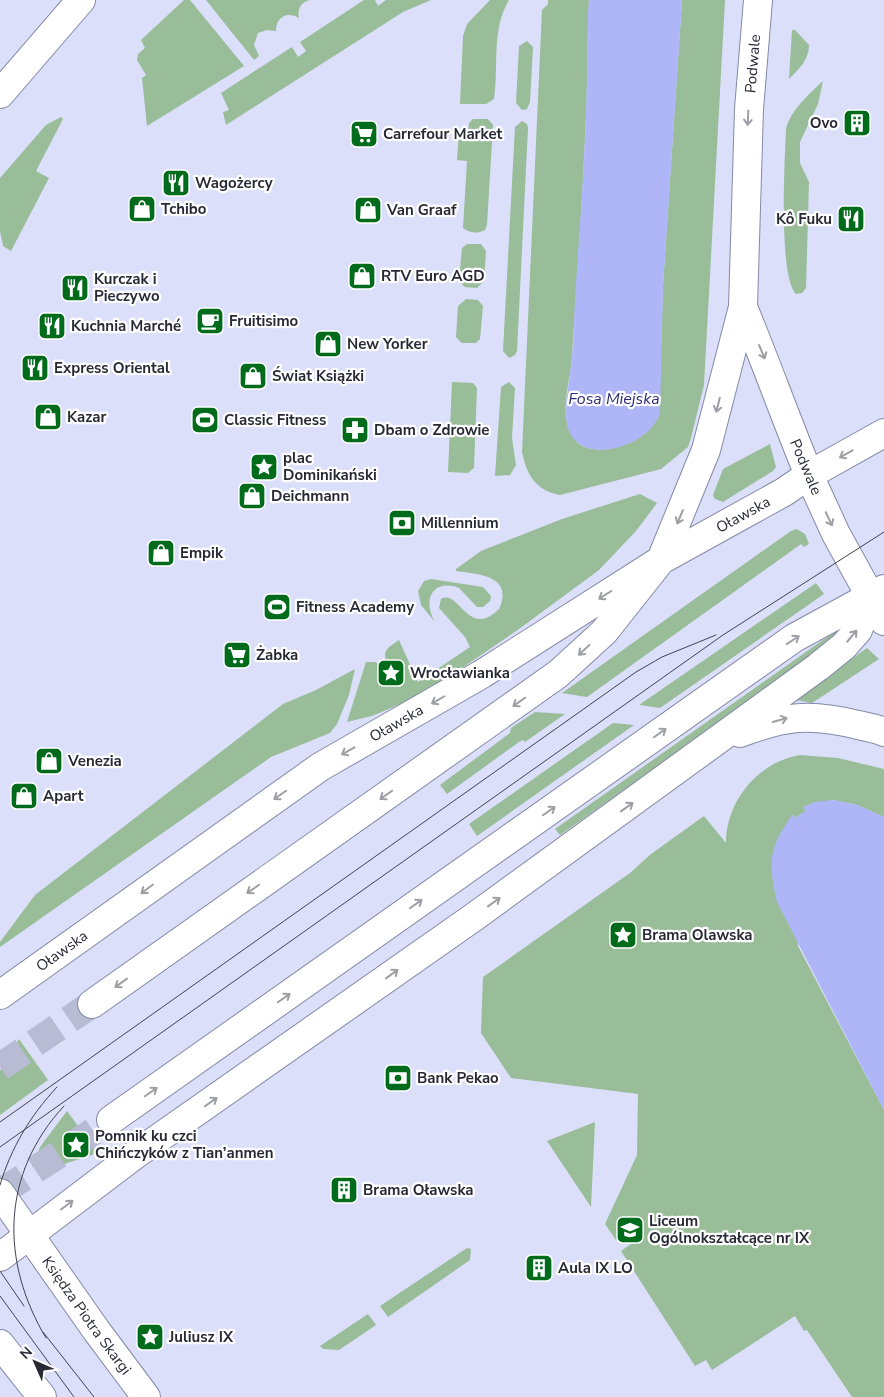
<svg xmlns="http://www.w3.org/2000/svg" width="884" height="1397" viewBox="0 0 884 1397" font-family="'Nunito Sans',sans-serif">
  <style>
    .green { fill: #99bc99 }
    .water { fill: #aeb6f8 }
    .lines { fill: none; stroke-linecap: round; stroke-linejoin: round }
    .major-tunnel { stroke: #b7bbd3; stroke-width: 28; stroke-dasharray: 28 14; stroke-linecap: butt }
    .minor-casing { stroke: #8489a7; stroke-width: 30 }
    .major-casing { stroke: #8489a7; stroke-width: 30 }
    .minor { stroke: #fff; stroke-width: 28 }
    .major { stroke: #fff; stroke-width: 28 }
    .tram { stroke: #414452; stroke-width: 1 }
    .oneway { stroke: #9e9fa4 }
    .labels { text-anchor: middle; stroke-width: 4.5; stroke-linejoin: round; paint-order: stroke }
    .street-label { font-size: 15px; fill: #272935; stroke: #fff }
    .poi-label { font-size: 15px; font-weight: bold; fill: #272935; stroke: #fff; text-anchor: start }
    .water-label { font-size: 16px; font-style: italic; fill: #2d2b76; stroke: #fff }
  </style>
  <rect width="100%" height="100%" fill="#dbdffa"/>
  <path class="green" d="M 184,0 L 190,0 L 244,66 L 147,126 L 142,78 L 146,75 L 137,60 L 138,54 L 145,48 L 141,40 Z
    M 206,0 L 310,0 C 301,2 297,9 299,18 C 287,11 276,17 276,31 L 267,30 L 258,33 L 254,45 L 259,56 L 254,60 Z
    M 364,0 L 375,0 L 378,6 L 386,0 L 431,0 L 403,12 L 226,125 L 223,112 L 229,110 L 221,93 L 292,47 L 298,57 L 306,51 L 300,42 Z
    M 490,0 L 509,0 C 491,30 499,66 494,99 L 486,104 L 460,104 L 463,36 L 467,24 Z
    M 548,0 L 589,0 C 587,38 588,76 586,114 C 583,194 577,275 572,356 C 571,380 559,411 571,434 C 580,451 598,451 614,448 C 630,445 651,430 659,416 L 663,285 L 682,0 L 725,0 L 704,385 L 691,438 L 688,447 L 661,469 L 560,495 C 535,490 527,475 522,452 L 542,10 L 548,4 Z
    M 792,30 L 795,30 L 809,45 C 809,60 799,69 789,79 Z
    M 527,41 L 533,47 L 530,102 L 527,109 L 522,110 L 516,103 L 519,46 Z
    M 823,81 L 818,104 L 800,142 L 800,163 L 809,182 L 806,288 L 802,293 L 796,294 C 778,276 785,159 786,129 C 790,111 810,93 823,81 Z
    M 61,117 L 63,119 L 36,171 L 49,178 L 11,251 L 3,246 L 0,231 L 0,178 L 46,125 Z
    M 473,119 L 488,119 L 493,125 L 487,225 L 485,230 C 479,234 469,233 463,228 L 467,161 L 457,160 L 459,131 L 468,132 L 469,123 Z
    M 522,121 L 527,124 L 528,128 L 517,351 L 515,355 L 509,358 L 503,351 L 515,127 Z
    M 467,244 L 481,244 L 486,251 L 484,281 L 477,288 L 465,287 L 459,281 L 462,248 Z
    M 466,299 L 478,300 L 483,306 L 480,339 L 476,343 L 462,343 L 456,337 L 458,306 Z
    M 452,382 L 473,383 L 477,388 L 474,468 L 468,473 L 448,472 Z
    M 509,382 L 515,388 L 512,438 L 516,465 L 510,475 L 495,476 L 501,387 Z
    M 770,444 L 776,467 L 773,471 L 723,502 L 715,499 L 713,495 L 723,469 Z
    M 640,494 L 657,503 L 636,531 L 599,570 L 519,629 L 424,694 L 372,716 L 347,722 L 366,662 L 375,662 L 381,665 L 381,675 L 386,682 L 393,683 L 399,679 L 400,667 L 386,660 C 382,649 391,646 399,640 L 418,682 L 470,647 L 465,637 L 439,608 L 441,599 C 459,588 468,640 499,609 C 514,576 479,574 456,571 L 456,569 L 481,551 L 562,519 Z
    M 797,529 L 805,534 L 809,544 L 804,547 L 801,544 L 587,697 L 562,693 L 791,531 Z
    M 431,579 L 483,587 L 491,596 L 490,601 L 483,607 L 477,607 L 459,588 C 432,578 422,601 435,622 L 421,605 L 418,591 L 424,581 Z
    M 816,583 L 824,594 L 660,708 L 639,705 Z
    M 844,625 L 839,638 L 560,835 L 555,829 Z
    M 867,648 L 879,659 L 812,703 L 796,700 L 797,698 Z
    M 355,669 L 349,695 L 337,724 L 330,733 L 271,757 L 0,947 L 0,942 L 35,895 L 283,704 L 316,690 Z
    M 535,712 L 565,714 L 525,742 L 523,740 L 519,742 L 447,794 L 440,785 L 510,733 L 511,728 Z
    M 613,723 L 634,725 L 477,836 L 469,824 Z
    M 800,755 L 838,758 L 884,769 L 884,817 L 857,805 L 833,800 L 804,807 L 806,811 L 795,818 L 793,815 L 798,946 L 884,1110 L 884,1397 L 852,1397 L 807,1330 L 804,1331 L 795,1316 L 712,1370 L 706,1360 L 695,1366 L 621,1251 L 631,1244 L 625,1235 L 616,1240 L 605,1224 L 637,1155 L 638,1094 L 511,1078 L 481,1033 L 483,977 L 630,873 L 651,854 L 704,816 L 726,843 C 726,801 758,762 800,755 Z
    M 19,1039 L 48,1080 L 0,1115 L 0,1071 Z
    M 67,1111 L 98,1153 L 61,1165 L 32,1167 L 40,1147 Z
    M 595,1122 L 591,1207 L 547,1141 Z
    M 467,1248 L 471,1249 L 470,1260 L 388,1317 L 380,1306 Z
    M 368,1314 L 376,1325 L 339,1350 L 323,1349 L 320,1346 Z"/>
  <path class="water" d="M 589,0 L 682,0 L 663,285 L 660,412 C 652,447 576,470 567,424 C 564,405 569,386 571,367 C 574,345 574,322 575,299 C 579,237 584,176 586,114 C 588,76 586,38 589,0 Z
    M 833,800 L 857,805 L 884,817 L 884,1110 L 777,902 C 768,862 768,849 793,814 L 795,818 L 806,811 L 803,807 L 815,802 Z"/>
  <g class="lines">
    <path class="major-tunnel" d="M 0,1067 L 92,1004
      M 0,1193 L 111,1120"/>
    <defs>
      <g id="minor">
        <path d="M 0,94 L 81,0"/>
        <path d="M 743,307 C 766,363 786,419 809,475"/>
        <path d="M 740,733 C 785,716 810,713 858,725 C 867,727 875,728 884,732"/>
        <path id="s1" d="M 0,995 L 320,767 L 482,674 L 661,560 L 706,450 L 743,307 L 749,109 L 758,0"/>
        <path id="s2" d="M 0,1193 L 96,1330 L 146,1397"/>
        <path d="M 0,1257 L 136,1154 L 474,917 L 818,667 L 844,646 L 858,630 L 870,598"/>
        <path d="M 0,1344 L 42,1397"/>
      </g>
      <g id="major">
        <path d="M 809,475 L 836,534 L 884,621"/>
        <path id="s3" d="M 92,1004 L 558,674 L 604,632 L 661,560 L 784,492 L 809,475 L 884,433"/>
        <path d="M 111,1120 L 794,638 L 884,589"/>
      </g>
    </defs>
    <use href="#minor" class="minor-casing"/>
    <use href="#major" class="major-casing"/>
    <use href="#minor" class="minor"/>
    <use href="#major" class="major"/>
    <path class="tram" d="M 0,1122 L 636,672 L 662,657 L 716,635
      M 0,1147 L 723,635 L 884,532
      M 0,1185 C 11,1148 30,1116 57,1087
      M 0,1271 L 24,1306
      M 0,1296 L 74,1397
      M 43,1332 L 94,1397
      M 46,1338 C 0,1261 1,1174 64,1106"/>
  </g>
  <defs><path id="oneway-shaft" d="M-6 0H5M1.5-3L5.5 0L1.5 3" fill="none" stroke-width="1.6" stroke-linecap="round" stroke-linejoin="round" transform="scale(1.25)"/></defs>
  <g class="oneway">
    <use href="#oneway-shaft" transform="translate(748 118) rotate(93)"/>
    <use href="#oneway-shaft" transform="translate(762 352) rotate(67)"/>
    <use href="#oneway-shaft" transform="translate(718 405) rotate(104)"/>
    <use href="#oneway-shaft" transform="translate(846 454) rotate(151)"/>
    <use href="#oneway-shaft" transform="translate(680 517) rotate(113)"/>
    <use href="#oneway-shaft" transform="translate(829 519) rotate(65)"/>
    <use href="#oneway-shaft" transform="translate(605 595) rotate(148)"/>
    <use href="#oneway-shaft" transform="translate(852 636) rotate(-50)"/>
    <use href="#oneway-shaft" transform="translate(793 640) rotate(-34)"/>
    <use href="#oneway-shaft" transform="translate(584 650) rotate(137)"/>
    <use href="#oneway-shaft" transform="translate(438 700) rotate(150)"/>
    <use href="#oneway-shaft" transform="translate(519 702) rotate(145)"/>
    <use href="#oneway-shaft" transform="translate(780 720) rotate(-16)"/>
    <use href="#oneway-shaft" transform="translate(660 733) rotate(-35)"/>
    <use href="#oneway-shaft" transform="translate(348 751) rotate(151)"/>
    <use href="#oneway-shaft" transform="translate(280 795) rotate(145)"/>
    <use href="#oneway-shaft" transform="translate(386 795) rotate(145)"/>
    <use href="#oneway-shaft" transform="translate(627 807) rotate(-36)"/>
    <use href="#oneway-shaft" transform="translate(549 811) rotate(-35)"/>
    <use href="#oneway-shaft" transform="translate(147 889) rotate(143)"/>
    <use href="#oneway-shaft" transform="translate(253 889) rotate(145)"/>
    <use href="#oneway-shaft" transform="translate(494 902) rotate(-36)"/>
    <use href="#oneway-shaft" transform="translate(416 904) rotate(-35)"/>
    <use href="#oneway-shaft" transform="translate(392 974) rotate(-36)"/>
    <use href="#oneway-shaft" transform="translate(121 983) rotate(144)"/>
    <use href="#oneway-shaft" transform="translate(284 998) rotate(-35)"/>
    <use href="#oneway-shaft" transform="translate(151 1092) rotate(-35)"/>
    <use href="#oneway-shaft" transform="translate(211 1102) rotate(-35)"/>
    <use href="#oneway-shaft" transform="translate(67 1205) rotate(-37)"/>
  </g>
  <defs>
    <symbol id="building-square" viewBox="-11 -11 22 22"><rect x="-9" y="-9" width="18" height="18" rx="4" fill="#006b1b" stroke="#fff"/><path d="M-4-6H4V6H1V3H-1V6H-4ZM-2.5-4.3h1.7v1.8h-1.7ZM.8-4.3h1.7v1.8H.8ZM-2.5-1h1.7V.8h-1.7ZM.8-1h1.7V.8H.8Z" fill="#fff"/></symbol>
    <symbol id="supermarket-square" viewBox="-11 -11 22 22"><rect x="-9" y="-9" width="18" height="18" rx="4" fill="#006b1b" stroke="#fff"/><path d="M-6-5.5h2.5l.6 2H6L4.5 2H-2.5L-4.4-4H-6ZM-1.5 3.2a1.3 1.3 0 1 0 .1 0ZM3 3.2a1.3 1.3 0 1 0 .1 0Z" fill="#fff"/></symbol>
    <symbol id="restaurant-square" viewBox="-11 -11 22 22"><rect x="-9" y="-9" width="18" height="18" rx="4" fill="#006b1b" stroke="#fff"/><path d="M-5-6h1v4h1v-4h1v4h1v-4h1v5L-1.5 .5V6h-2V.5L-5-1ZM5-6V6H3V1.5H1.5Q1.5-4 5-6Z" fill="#fff"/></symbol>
    <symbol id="shop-square" viewBox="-11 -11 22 22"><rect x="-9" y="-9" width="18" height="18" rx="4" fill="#006b1b" stroke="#fff"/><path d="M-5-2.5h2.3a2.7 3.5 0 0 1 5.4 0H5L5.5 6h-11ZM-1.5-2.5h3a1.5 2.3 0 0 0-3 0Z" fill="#fff"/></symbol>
    <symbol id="cafe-square" viewBox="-11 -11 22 22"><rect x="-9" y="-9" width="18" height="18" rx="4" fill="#006b1b" stroke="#fff"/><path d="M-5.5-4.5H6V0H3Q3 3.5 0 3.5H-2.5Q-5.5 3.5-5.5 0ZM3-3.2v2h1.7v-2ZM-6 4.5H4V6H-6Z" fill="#fff"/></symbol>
    <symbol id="stadium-square" viewBox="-11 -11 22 22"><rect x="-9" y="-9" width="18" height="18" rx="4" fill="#006b1b" stroke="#fff"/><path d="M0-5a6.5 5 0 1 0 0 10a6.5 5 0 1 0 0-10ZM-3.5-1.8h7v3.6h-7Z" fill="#fff"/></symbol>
    <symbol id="pharmacy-square" viewBox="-11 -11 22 22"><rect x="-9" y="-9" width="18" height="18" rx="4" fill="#006b1b" stroke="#fff"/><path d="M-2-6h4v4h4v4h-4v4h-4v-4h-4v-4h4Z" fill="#fff"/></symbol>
    <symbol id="sight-square" viewBox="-11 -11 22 22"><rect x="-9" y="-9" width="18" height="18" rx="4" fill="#006b1b" stroke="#fff"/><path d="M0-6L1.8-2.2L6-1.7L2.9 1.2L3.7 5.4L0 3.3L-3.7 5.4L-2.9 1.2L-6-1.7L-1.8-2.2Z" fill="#fff"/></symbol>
    <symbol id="bank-square" viewBox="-11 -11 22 22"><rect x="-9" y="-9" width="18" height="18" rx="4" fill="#006b1b" stroke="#fff"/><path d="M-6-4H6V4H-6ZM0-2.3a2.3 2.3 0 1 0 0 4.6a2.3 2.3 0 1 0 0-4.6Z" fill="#fff"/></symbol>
    <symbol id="school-square" viewBox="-11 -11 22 22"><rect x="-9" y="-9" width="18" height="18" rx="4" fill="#006b1b" stroke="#fff"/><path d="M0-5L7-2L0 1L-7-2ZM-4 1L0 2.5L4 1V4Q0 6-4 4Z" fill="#fff"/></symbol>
  </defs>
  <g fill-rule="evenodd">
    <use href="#building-square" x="841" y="107" width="32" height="32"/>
    <use href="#supermarket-square" x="348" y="118" width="32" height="32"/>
    <use href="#restaurant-square" x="160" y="167" width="32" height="32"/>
    <use href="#shop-square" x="126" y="193" width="32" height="32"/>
    <use href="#shop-square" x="352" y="194" width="32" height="32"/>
    <use href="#restaurant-square" x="835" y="203" width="32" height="32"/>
    <use href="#shop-square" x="346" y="260" width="32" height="32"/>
    <use href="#restaurant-square" x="59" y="272" width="32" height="32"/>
    <use href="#cafe-square" x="194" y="305" width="32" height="32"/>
    <use href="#restaurant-square" x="36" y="310" width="32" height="32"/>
    <use href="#shop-square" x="312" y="328" width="32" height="32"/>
    <use href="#restaurant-square" x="19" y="352" width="32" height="32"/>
    <use href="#shop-square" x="237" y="360" width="32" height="32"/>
    <use href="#shop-square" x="32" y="401" width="32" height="32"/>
    <use href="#stadium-square" x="189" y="404" width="32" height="32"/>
    <use href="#pharmacy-square" x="339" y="414" width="32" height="32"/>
    <use href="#sight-square" x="248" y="451" width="32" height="32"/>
    <use href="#shop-square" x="236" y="480" width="32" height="32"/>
    <use href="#bank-square" x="386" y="507" width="32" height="32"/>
    <use href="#shop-square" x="145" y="537" width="32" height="32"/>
    <use href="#stadium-square" x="261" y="591" width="32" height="32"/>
    <use href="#supermarket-square" x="221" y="639" width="32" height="32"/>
    <use href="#sight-square" x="375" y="657" width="32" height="32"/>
    <use href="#shop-square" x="33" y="745" width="32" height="32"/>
    <use href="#shop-square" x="8" y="780" width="32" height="32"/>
    <use href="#sight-square" x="607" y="919" width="32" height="32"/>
    <use href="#bank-square" x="382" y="1062" width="32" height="32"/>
    <use href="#sight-square" x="60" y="1129" width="32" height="32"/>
    <use href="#building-square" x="328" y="1174" width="32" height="32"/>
    <use href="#school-square" x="614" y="1214" width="32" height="32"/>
    <use href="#building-square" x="523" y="1252" width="32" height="32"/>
    <use href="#sight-square" x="134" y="1321" width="32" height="32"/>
  </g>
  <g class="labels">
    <g class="street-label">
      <text dy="5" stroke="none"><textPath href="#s1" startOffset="1302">Podwale</textPath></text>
      <text transform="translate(806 467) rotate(67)" y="5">Podwale</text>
      <text dy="5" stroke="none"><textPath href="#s3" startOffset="819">Oławska</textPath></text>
      <text dy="5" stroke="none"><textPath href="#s1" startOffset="481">Oławska</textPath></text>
      <text dy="5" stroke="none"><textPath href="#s1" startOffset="76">Oławska</textPath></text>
      <text dy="5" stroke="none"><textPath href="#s2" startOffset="150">Księdza Piotra Skargi</textPath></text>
    </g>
    <g class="poi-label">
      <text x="838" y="128" text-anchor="end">Ovo</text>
      <text x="383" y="139">Carrefour Market</text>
      <text x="195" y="188">Wagożercy</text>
      <text x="161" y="214">Tchibo</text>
      <text x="387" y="215">Van Graaf</text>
      <text x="832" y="224" text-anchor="end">Kô Fuku</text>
      <text x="381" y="281">RTV Euro AGD</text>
      <text x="94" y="284">Kurczak i<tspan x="94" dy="17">Pieczywo</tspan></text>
      <text x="229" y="326">Fruitisimo</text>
      <text x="71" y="331">Kuchnia Marché</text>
      <text x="347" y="349">New Yorker</text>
      <text x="54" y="373">Express Oriental</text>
      <text x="272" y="381">Świat Książki</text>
      <text x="67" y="422">Kazar</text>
      <text x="224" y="425">Classic Fitness</text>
      <text x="374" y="435">Dbam o Zdrowie</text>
      <text x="283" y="463">plac<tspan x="283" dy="17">Dominikański</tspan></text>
      <text x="271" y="501">Deichmann</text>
      <text x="421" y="528">Millennium</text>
      <text x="180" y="558">Empik</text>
      <text x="296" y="612">Fitness Academy</text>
      <text x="256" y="660">Żabka</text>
      <text x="410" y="678">Wrocławianka</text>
      <text x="68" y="766">Venezia</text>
      <text x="43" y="801">Apart</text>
      <text x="642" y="940">Brama Olawska</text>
      <text x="417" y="1083">Bank Pekao</text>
      <text x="95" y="1141">Pomnik ku czci<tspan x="95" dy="17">Chińczyków z Tian’anmen</tspan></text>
      <text x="363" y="1195">Brama Oławska</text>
      <text x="649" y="1226">Liceum<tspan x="649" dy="17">Ogólnokształcące nr IX</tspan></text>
      <text x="558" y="1273">Aula IX LO</text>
      <text x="169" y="1342">Juliusz IX</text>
    </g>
    <g class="water-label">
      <text x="614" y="404">Fosa Miejska</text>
    </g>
  </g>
  <g transform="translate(35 1362) rotate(315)" stroke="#ffffff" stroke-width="4" paint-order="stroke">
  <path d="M0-4L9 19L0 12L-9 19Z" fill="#272935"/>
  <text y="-8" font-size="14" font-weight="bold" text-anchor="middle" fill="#272935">N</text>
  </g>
</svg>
